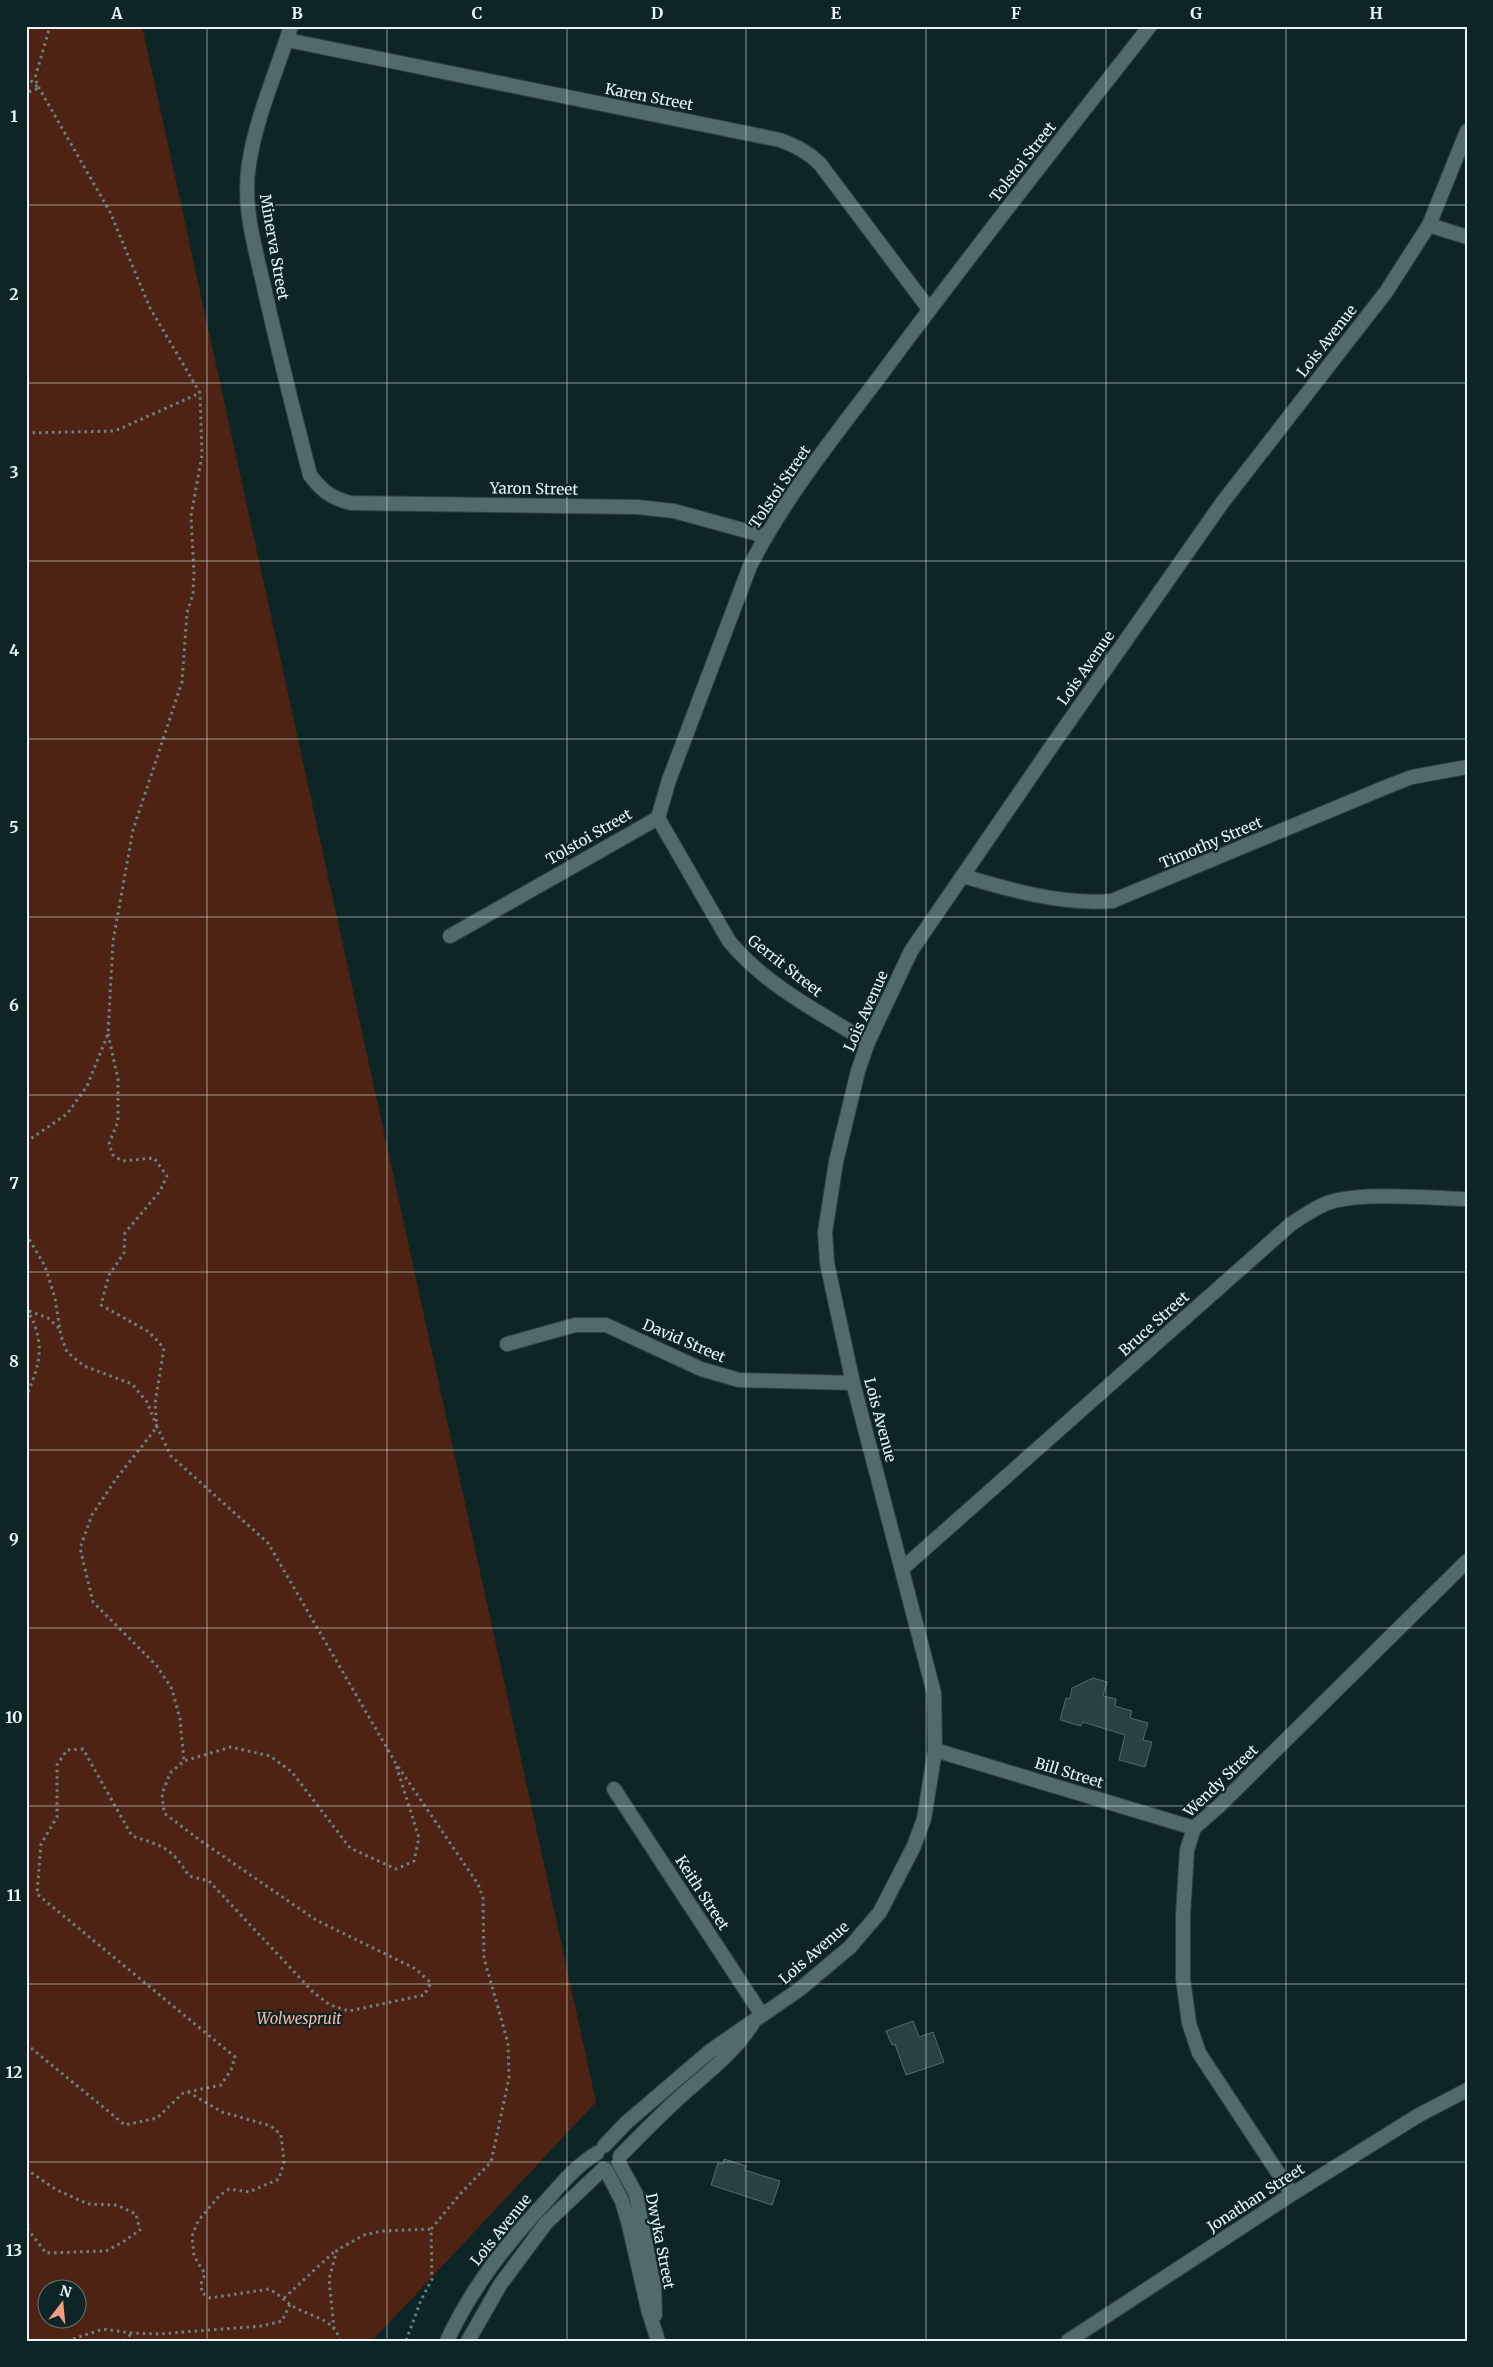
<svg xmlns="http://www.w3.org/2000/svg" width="1493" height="2367" viewBox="0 0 1493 2367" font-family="Merriweather,serif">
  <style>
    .green { fill: #4f2313; fill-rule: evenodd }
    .building { fill: #2a4143; stroke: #516a6b }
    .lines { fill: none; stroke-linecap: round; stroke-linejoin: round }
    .minor-casing { stroke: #334142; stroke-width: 16 }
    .tertiary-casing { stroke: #334142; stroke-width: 16 }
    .path { stroke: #6e8182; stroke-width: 3; stroke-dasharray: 2.5 4; stroke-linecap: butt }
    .minor { stroke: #516a6b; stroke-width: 14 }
    .tertiary { stroke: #516a6b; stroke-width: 14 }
    .grid { fill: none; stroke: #e8f5f6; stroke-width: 1; stroke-opacity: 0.55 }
    .labels { text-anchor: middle; stroke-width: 4.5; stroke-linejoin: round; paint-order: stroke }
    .street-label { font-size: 15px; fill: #e8f5f6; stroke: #0e2526 }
    .park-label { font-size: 15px; font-style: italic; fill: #f7b7a1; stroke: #0e2526 }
    .neatline { fill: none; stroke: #e8f5f6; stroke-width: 2 }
    .grid-label { font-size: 16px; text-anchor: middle; font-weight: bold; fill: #e8f5f6 }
  </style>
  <rect width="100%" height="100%" fill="#0e2526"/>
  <path class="green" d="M 26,26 L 142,26 L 596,2102 L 372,2341 L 26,2341 ZM 48,2290 L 78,2290 L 78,2320 L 48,2320 Z"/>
  <path class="building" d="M 1093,1678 L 1107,1682 L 1103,1696 L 1116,1699 L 1115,1706 L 1132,1711 L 1130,1718 L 1148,1723 L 1143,1740 L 1152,1742 L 1145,1767 L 1119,1760 L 1125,1735 L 1083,1722 L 1081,1726 L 1060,1720 L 1066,1698 L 1070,1699 L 1072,1688 Z
    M 913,2021 L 919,2037 L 933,2032 L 944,2062 L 906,2075 L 895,2044 L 892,2045 L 886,2031 Z
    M 724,2159 L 746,2166 L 744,2170 L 780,2181 L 772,2205 L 711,2185 L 718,2163 L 723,2164 Z"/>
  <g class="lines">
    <defs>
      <path id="minor" d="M 291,26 C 277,71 256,117 249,164 C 242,206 255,247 264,287 C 278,350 294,413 310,475 C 322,491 331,498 351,503 L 637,507 L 674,511 L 765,536
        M 287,40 L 780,140 C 796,146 808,152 820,164 L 929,309
        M 658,818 L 729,941 C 765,985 820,1013 868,1042
        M 963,876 C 1010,890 1062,905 1112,901 L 1391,785 L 1412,777 L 1467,767
        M 450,936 L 658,818 L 669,780 L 750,566 C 785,497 834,437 880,376 C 967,258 1059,142 1150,26
        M 507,1344 L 575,1325 L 606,1325 L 701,1369 L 739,1380 L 853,1383
        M 902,1569 L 1291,1224 C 1302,1217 1313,1209 1325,1204 C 1356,1191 1430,1198 1467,1199
        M 935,1750 L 1194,1828
        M 614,1789 L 762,2015
        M 619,2163 L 636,2194 L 654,2287 L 655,2315
        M 606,2170 L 622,2201 L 629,2225 L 648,2309 L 658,2341
        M 1292,2194 L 1199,2053 L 1189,2023 L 1183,1979 L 1183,1915 L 1187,1850 L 1194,1828 L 1218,1807 L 1467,1561
        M 1068,2341 L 1292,2194 L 1419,2115 L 1467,2090"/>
      <path id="tertiary" d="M 1429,225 L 1467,237
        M 604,2146 L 627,2122 L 710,2051 L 800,1989 L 850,1947 L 880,1912 L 914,1846 L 924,1819 L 935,1750 L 934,1693 L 853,1383 L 827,1263 L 825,1232 L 836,1162 L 858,1071 L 868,1042 L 911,951 L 1049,750 L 1222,503 L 1386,292 L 1429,225 L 1467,131
        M 620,2156 C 640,2136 659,2116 680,2097 C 707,2073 734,2053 753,2023
        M 447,2341 C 471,2288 508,2242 547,2200 C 562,2183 577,2165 597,2153
        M 468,2341 L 500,2285 L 546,2223 L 603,2169"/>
    </defs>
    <use href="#minor" class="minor-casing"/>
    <use href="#tertiary" class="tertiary-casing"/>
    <path class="path" d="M 26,76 L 39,88 L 26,93
      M 26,433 L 115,431 L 200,393
      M 108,1034 L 118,1079 L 118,1121 L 109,1144 L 113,1155 L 122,1161 L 154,1158 L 167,1176 L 160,1191 L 125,1233 L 124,1253 L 109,1275 L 101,1305 L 149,1332 L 164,1348 L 155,1403 L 157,1427 L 171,1456 L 268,1543 L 395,1762 L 478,1884 L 483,1898 L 484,1958 L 508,2043 L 509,2078 L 491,2162 L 462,2192 L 431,2229 L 432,2279 L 421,2300 L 406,2341
      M 26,1142 L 67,1114 L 87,1086 L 108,1034 L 113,941 L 133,830 L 182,682 L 187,613 L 193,594 L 194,573 L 191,516 L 202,455 L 200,393 L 150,308 L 110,212 L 39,88 L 35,78 L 50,26
      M 26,1234 L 45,1266 L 55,1298 L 61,1336 L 67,1352 L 84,1366 L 132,1384 L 147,1402 L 157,1427 L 116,1479 L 92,1515 L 80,1548 L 93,1602 L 157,1666 L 172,1689 L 180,1719 L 184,1761
      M 29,1311 L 48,1318 L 59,1328
      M 26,1312 L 28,1311 C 46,1344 40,1364 26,1397
      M 26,2044 L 125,2125 L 157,2118 L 183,2093 L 221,2085 L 231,2070 L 235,2057 L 37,1894 L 41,1844 L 57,1817 L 57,1765 L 67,1750 L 83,1749 L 132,1836 C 163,1846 171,1847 189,1876 L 209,1881 L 313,1992 L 330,2005 L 349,2011 L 424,1995 L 431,1983 L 416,1969 L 316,1920 L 201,1841 L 164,1813 L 162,1794 L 170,1773 L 184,1761 L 231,1747 L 270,1756 L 292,1772 L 350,1848 L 396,1869 L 414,1861 L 419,1838 L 395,1762
      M 188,2092 L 222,2112 L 271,2126 L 281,2135 L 284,2162 L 279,2179 L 249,2192 L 229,2189 L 219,2196 L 198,2221 L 192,2236 L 194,2256 L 205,2274 L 201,2284 L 202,2293 L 210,2298 L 269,2289 C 277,2293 284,2300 291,2305 C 309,2317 334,2317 340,2341
      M 26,2169 L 55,2189 L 88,2204 L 117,2205 L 136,2214 L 140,2230 L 123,2242 L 106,2251 L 46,2253 L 26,2227
      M 284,2298 L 335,2251
      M 334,2329 L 329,2279 L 337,2250 L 364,2235 L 382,2231 L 431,2229
      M 26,2339 L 34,2341
      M 67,2341 L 103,2329 L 131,2333 L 160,2334 L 261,2326 L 282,2321 L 290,2304
      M 124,2341 L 131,2334"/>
    <use href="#minor" class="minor"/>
    <use href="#tertiary" class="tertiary"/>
  </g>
  <path class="grid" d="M 207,26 L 207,2341M 387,26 L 387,2341M 567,26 L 567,2341M 746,26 L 746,2341M 926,26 L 926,2341M 1106,26 L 1106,2341M 1286,26 L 1286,2341M 26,205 L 1467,205M 26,383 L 1467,383M 26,561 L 1467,561M 26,739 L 1467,739M 26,917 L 1467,917M 26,1095 L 1467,1095M 26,1272 L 1467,1272M 26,1450 L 1467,1450M 26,1628 L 1467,1628M 26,1806 L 1467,1806M 26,1984 L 1467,1984M 26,2162 L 1467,2162"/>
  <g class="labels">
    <g class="street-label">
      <text transform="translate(649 97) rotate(11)" y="5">Karen Street</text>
      <text transform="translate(1023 162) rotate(-52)" y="5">Tolstoi Street</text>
      <text transform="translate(274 247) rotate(80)" y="5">Minerva Street</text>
      <text transform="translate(1327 341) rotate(-52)" y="5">Lois Avenue</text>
      <text transform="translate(780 487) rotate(-56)" y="5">Tolstoi Street</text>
      <text transform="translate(534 489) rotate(1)" y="5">Yaron Street</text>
      <text transform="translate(1086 668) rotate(-55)" y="5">Lois Avenue</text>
      <text transform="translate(589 837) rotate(-30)" y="5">Tolstoi Street</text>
      <text transform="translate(1211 843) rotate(-23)" y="5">Timothy Street</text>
      <text transform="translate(785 966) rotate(38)" y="5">Gerrit Street</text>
      <text transform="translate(866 1011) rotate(-66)" y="5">Lois Avenue</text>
      <text transform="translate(1154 1324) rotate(-42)" y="5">Bruce Street</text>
      <text transform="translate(684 1341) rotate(23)" y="5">David Street</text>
      <text transform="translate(880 1420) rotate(75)" y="5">Lois Avenue</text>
      <text transform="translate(1069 1773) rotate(17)" y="5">Bill Street</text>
      <text transform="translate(1221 1781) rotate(-44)" y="5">Wendy Street</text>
      <text transform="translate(702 1893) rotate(57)" y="5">Keith Street</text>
      <text transform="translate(814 1953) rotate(-41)" y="5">Lois Avenue</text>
      <text transform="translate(1256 2198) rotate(-33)" y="5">Jonathan Street</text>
      <text transform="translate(501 2230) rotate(-51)" y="5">Lois Avenue</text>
      <text transform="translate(660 2241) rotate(79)" y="5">Dwyka Street</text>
    </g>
    <g class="park-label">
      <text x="299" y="2024">Wolwespruit</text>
    </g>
  </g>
  <rect width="1493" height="2367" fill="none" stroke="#0e2526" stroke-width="55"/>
  <g transform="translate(62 2304) rotate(16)"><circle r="24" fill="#0e2526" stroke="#657879"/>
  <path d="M0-4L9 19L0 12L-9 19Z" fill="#f39f82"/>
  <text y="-8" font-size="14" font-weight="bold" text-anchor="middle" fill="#e8f5f6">N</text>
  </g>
  <rect x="28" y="28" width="1438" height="2312" class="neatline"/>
  <g class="grid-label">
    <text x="117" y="19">A</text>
    <text x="297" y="19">B</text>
    <text x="477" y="19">C</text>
    <text x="657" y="19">D</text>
    <text x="836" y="19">E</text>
    <text x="1016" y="19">F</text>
    <text x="1196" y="19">G</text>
    <text x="1376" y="19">H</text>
    <text x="14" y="122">1</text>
    <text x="14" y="300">2</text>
    <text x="14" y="478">3</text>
    <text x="14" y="656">4</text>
    <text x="14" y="833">5</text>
    <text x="14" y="1011">6</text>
    <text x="14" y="1189">7</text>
    <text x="14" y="1367">8</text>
    <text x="14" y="1545">9</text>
    <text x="14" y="1723">10</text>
    <text x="14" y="1901">11</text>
    <text x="14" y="2078">12</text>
    <text x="14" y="2256">13</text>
  </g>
</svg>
